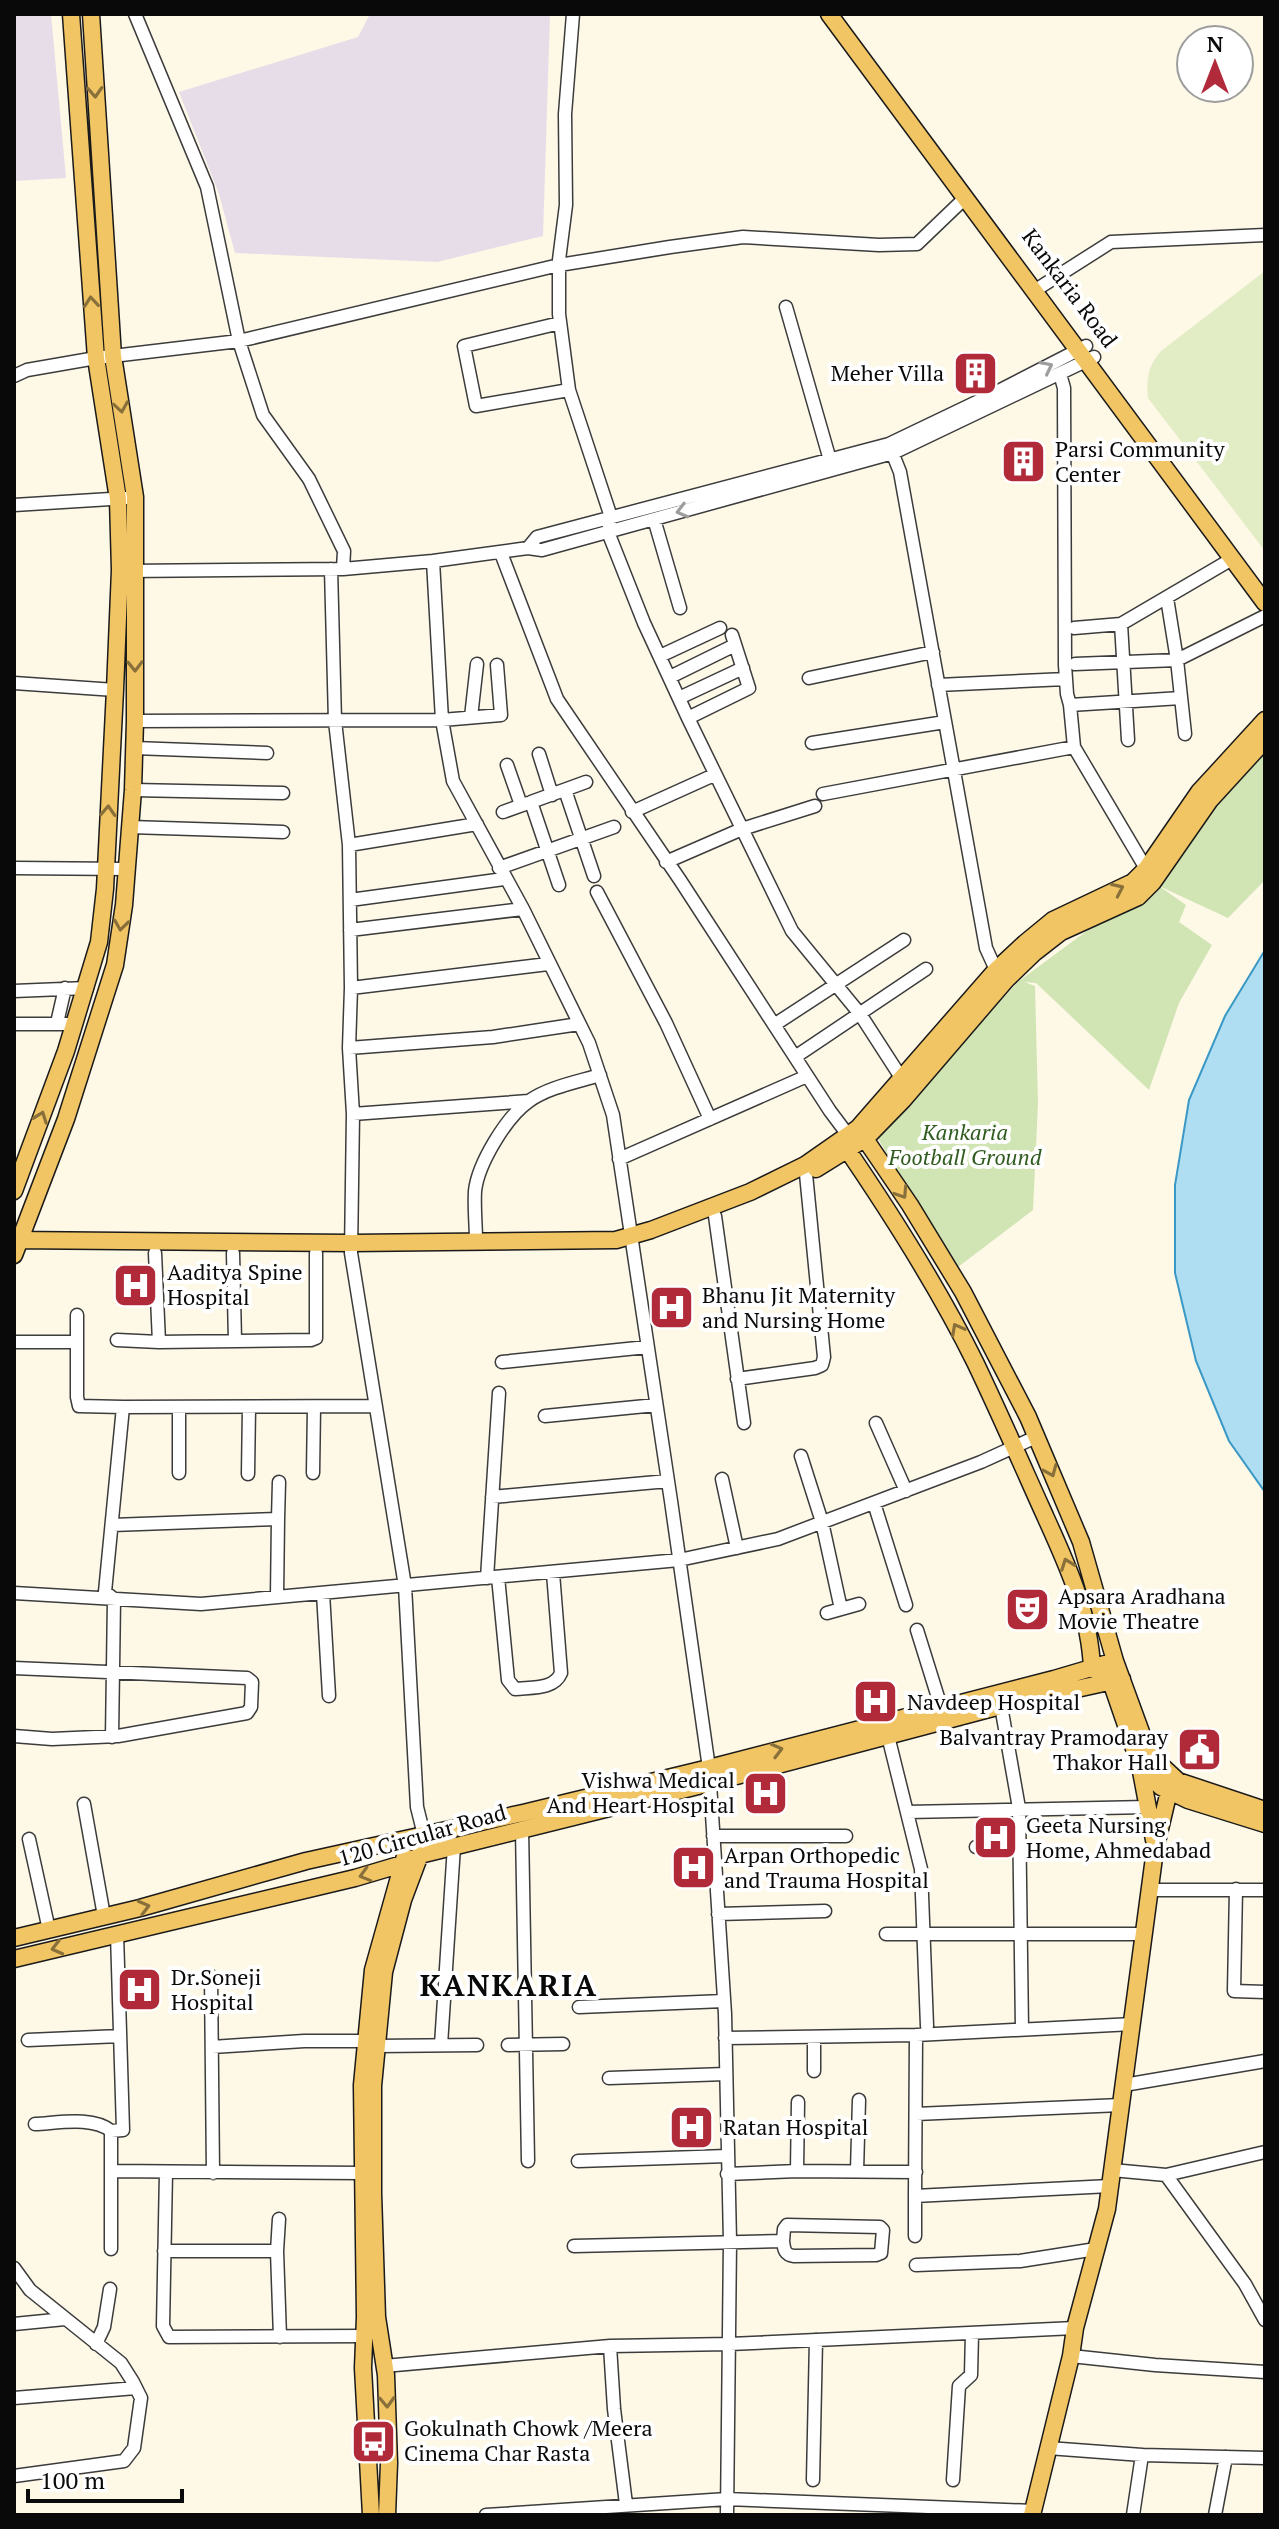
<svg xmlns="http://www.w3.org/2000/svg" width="1279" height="2529" viewBox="0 0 1279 2529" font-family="'PT Serif',serif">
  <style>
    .industrial { fill: #e7dde9 }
    .green { fill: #d1e5b4 }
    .pitch { fill: #e2edc5 }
    .water { fill: #afdef2; stroke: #3a98c5; stroke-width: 2 }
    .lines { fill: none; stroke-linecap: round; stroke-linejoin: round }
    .minor-casing { stroke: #3c3c3c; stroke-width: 15 }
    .major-casing { stroke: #1a1a1a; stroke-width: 19 }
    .minor { stroke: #fff; stroke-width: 12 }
    .major { stroke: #f1c564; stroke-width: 16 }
    .oneway { stroke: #89703b }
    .oneway2 { stroke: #9d9d9d }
    .labels { text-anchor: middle; stroke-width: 8; stroke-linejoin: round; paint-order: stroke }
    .street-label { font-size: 22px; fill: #090909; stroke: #fff }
    .poi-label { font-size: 22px; fill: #090909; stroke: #fff; text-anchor: start }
    .park-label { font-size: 22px; font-style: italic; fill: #305c1f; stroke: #fff }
    .district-label { font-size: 30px; font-weight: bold; letter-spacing: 2px; fill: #090909; stroke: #fff }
  </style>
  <rect width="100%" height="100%" fill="#fef8e7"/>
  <path class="industrial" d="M 14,14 L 51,14 L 66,178 L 14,181 Z
    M 370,14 L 550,14 L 543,236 L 437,262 L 235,253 L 219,194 L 179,92 L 358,37 Z"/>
  <path class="green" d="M 1265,748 L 1265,880 L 1228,918 L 1159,886 L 1186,905 L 1179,922 L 1212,945 L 1179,1003 L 1149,1090 L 1036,983 L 1024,982 L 1035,986 L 1038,1104 L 1033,1210 L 958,1267 L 941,1244 L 877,1137 L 1019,981 L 1153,882 Z"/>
  <path class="pitch" d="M 1265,271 L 1265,551 L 1148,398 C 1146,378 1148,366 1161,351 Z"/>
  <path class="water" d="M 1265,950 L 1265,1492 L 1229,1441 L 1196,1361 L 1175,1273 L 1175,1185 L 1189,1100 L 1225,1016 Z"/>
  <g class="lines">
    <defs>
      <path id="minor" d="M 135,14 L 207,187 L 239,341 L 263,415 L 309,479 L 344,551 L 343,569
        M 573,14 L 565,114 L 566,205 L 559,260 L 559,314 L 569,390 L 611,517 L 608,532 L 644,623 L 688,718 L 792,931 L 860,1014 L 902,1079
        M 1034,291 L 1111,242 L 1265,235
        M 786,307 L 830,460
        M 560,323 L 464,346 L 476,406 L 569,390
        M 1060,374 L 1064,388 L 1065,665 L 1067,694 L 1070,705 L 1074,747 L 1148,872
        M 14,376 L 27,370 L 96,358 L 239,341 L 559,265 L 670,247 L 743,237 L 879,245 L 917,244 L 965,198
        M 890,447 L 900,472 L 986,948 L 996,970 L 1000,975
        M 14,505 L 127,498
        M 654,519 L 680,608
        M 528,548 L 537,537 L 889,444 L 983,399 L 1086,346
        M 501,553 L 557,699 L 680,880 L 830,1111 L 848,1135
        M 433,561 L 442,720 L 453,781 L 523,909 L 589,1043 L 613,1115 L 671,1501 L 709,1768 L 725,2014 L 730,2241 L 727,2515
        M 331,569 L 335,721 L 349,845 L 351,988 L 349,1048 L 353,1114 L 351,1253 L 405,1586 L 417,1807 L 424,1835
        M 127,571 L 343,569 L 433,561 L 528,548 L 542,550 L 893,453 L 1094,357
        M 1167,598 L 1177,660 L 1185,734
        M 1121,624 L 1128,740
        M 1074,628 L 1121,624 L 1232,559
        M 660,656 L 720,628
        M 1075,664 L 1177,660 L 1265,616
        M 670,677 L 735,645
        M 809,678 L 933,652
        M 14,683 L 115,690
        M 938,685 L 1066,679
        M 679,698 L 743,668
        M 1070,705 L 1181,698
        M 471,717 L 477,664
        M 688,718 L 749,688 L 732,635
        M 135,721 L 442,720 L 501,715 L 497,665
        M 812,743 L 945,722
        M 134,748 L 267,753
        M 539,754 L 552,795
        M 507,765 L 521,805
        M 133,790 L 283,793
        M 565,790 L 594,876
        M 823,794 L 1074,747
        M 503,812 L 528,803
        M 632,812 L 714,775
        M 130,827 L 283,832
        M 349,845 L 477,824
        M 666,862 L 742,829 L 815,806
        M 14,868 L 127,869
        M 499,868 L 614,827
        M 559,885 L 531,802 L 586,782
        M 597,892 L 666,1023 L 710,1119
        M 350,900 L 504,879
        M 350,930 L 523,909
        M 351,988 L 548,964
        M 14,991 L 87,988
        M 57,1023 L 65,988
        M 14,1024 L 75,1024
        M 774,1025 L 904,940
        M 349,1048 L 493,1037 L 579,1024
        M 795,1057 L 926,969
        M 353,1114 L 529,1101
        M 619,1159 L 807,1076
        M 715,1216 L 744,1423
        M 476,1242 C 476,1225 474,1208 475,1191 C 478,1164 506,1117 529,1101 C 549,1087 577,1082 600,1075
        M 233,1253 L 235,1341
        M 77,1315 L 77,1342
        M 117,1340 L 159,1342 L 155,1253
        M 14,1342 L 77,1342 L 77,1397 L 79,1406 L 123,1407
        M 159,1342 L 311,1340 L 316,1338 L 316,1253
        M 502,1362 L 647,1347
        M 737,1379 L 815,1368 L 822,1365 L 824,1357 L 806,1174
        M 545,1416 L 656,1405
        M 876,1423 L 906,1491
        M 801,1456 L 822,1522 L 841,1609
        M 179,1473 L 179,1407
        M 313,1473 L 314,1407
        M 248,1474 L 249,1407
        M 722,1479 L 737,1548
        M 492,1497 L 668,1481
        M 874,1503 L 906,1605
        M 278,1519 L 279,1482
        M 112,1525 L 278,1519 L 277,1597
        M 498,1577 L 508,1680 L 515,1689 C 531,1687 554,1690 561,1673 L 553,1573
        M 487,1578 L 499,1393
        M 14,1593 L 201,1604 L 679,1560 L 778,1539 L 981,1462 L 1036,1437
        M 323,1593 L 329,1696
        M 827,1613 L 859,1604
        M 917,1630 L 941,1707
        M 14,1668 L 247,1678 L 252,1682 L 251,1707 L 247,1713 L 118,1736 L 52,1739 L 14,1736
        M 1001,1706 L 1019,1808 L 1022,2030
        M 888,1736 L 921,1869 L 927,2026
        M 112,1737 L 114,1599 L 105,1592 L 123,1407 L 376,1406
        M 84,1804 L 104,1916
        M 907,1812 L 1147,1807
        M 522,1829 L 528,2161
        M 713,1836 L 846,1836
        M 29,1839 L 49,1930
        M 976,1847 L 1020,1846
        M 1236,1889 L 1234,1991 L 1265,1992
        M 1150,1890 L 1265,1890
        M 718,1914 L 825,1911
        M 886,1934 L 1144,1934
        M 211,1976 L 213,2173
        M 579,2007 L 724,2001
        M 725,2038 L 916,2035
        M 28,2040 L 120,2036
        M 441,2045 L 454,1846
        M 508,2045 L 563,2044
        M 376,2046 L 477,2045
        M 212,2047 L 304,2041 L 365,2041
        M 814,2071 L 814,2037
        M 609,2078 L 726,2074
        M 1124,2085 L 1265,2061
        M 916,2114 L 1121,2105
        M 35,2124 C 58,2123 93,2116 111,2131
        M 578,2161 L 727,2156
        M 1112,2170 L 1166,2175 L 1245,2284 L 1265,2320
        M 111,2171 L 362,2173
        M 797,2171 L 798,2102
        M 857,2171 L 859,2100
        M 166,2172 L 163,2326 L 169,2337 L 365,2336
        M 727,2174 L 797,2171 L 916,2172
        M 1166,2175 L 1265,2152
        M 1110,2186 L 915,2196 L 916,2035 L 1133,2024
        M 279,2219 L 277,2251 L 280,2337
        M 915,2236 L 915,2196
        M 574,2246 L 783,2241 C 784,2250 785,2255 794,2256 L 876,2255 L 881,2253 L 883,2230 L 880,2227 L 787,2225 L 784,2229 L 783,2241
        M 111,2249 L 111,2131 L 123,2130 L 117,1934
        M 164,2251 L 277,2251
        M 916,2265 L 1020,2261 L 1096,2249
        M 14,2268 L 30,2290 L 121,2363 L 133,2382 L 141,2398 L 134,2448 L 124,2461 L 14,2476
        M 14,2324 L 65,2319
        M 96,2344 L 104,2327 L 110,2289
        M 610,2346 L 614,2409 L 626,2504
        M 1071,2356 L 1155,2365 L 1265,2372
        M 384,2366 L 610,2346 L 730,2344 L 1075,2328
        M 14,2398 L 136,2388
        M 1048,2448 L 1142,2455 L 1265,2458
        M 813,2480 L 816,2340
        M 953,2480 L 959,2386 L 971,2375 L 972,2333
        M 486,2515 L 727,2499 L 1033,2511
        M 1133,2515 L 1142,2455
        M 1215,2515 L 1226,2457"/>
      <path id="major" d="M 829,14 L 1265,603
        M 859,1130 L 910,1205 L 963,1292 L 1028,1417 L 1081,1542 L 1115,1661 L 1149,1754 L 1178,1781 L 1265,1810
        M 842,1142 C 890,1212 937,1285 975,1362 C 998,1410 1019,1458 1041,1507 C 1064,1558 1090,1611 1092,1669 L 1108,1673 L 1140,1766 L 1161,1787 L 1188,1800 L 1265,1824
        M 816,1169 L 866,1138 L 903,1100 L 1006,980 L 1034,953 L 1061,932 L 1138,897 L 1153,882 L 1210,800 L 1265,740
        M 14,1191 L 66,1051 L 99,942 L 105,889 L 115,690 L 120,570 L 118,499 L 96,358 L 71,14
        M 14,1240 L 352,1243 L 616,1240 L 651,1230 L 750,1192 L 805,1165 L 858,1128 L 996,970 L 1025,943 L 1053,920 L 1133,882 L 1146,869 L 1199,792 L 1265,720
        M 14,1255 L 66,1119 L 115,965 L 124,905 L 133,790 L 135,721 L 135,497 L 113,356 L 91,14
        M 1140,1766 L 1154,1840
        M 14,1938 L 140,1908 L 306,1861 L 523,1813 L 709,1768 L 1054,1679 L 1115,1661
        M 14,1959 L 355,1878 L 409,1862 L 420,1855 L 710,1783 L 1008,1704 L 1122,1679
        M 371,2515 L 363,2368 L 365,2317 L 362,2085 L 373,1970 L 405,1856
        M 387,2515 L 389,2463 L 386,2375 L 377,2317 L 373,2193 L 373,2086 L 384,1972 L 403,1900 L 421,1852
        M 1032,2515 L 1071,2356 L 1075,2328 L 1107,2209 L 1155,1850 L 1169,1791 L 1174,1785"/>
    </defs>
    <use href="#minor" class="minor-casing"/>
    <use href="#major" class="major-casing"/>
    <use href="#minor" class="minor"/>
    <use href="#major" class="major"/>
  </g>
  <defs><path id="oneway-chevron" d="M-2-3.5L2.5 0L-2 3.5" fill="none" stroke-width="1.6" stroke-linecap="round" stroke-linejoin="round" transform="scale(2)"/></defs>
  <g class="oneway">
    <use href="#oneway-chevron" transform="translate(95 92) rotate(87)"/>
    <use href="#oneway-chevron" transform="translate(91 302) rotate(-95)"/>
    <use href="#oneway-chevron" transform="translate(121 407) rotate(81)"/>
    <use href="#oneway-chevron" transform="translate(135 666) rotate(89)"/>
    <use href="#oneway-chevron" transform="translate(108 811) rotate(-87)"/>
    <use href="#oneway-chevron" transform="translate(1118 889) rotate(-25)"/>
    <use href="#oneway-chevron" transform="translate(121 925) rotate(98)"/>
    <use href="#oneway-chevron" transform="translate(41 1117) rotate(-70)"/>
    <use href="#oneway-chevron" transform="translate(902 1193) rotate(57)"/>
    <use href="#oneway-chevron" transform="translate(957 1329) rotate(-118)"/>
    <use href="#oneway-chevron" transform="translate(1051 1471) rotate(67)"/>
    <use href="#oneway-chevron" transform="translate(1067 1564) rotate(-110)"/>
    <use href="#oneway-chevron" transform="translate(777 1750) rotate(-15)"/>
    <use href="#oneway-chevron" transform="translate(365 1875) rotate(164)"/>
    <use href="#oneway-chevron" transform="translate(144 1907) rotate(-15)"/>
    <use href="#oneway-chevron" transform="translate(57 1948) rotate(166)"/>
    <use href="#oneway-chevron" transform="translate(387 2402) rotate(88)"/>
  </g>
  <g class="oneway2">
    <use href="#oneway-chevron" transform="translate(1047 367) rotate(-27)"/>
    <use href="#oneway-chevron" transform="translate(682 511) rotate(165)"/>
  </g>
  <defs>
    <symbol id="building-square" viewBox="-11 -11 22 22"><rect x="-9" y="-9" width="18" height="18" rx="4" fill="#b12a3a" stroke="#fff"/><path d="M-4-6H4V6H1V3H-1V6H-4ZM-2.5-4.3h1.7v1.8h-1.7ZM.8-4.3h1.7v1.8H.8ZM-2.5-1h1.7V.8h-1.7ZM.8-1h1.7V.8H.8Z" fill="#fff"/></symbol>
    <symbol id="hospital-square" viewBox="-11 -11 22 22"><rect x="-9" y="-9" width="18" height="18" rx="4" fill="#b12a3a" stroke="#fff"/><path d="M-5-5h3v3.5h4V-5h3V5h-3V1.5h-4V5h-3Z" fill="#fff"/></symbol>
    <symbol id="theatre-square" viewBox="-11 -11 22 22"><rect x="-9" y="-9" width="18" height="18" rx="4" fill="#b12a3a" stroke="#fff"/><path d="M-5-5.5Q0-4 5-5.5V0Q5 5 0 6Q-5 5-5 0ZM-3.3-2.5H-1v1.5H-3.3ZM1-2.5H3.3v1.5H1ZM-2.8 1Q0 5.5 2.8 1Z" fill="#fff"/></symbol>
    <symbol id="civic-square" viewBox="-11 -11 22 22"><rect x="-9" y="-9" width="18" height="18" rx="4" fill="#b12a3a" stroke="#fff"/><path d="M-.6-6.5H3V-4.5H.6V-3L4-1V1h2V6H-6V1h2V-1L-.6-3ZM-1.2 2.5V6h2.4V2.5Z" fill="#fff"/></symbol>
    <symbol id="bus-square" viewBox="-11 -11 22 22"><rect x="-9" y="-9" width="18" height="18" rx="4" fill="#b12a3a" stroke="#fff"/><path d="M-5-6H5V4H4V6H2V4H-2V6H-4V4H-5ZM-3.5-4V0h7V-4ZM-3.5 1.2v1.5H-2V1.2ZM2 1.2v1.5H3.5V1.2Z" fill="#fff"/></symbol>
  </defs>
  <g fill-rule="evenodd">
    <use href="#building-square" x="950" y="348" width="51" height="51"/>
    <use href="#building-square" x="998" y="436" width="51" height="51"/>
    <use href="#hospital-square" x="110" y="1260" width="51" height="51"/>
    <use href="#hospital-square" x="646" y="1282" width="51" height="51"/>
    <use href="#theatre-square" x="1002" y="1584" width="51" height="51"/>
    <use href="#hospital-square" x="850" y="1676" width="51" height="51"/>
    <use href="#civic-square" x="1174" y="1724" width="51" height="51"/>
    <use href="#hospital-square" x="740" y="1768" width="51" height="51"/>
    <use href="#hospital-square" x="970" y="1812" width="51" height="51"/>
    <use href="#hospital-square" x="668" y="1842" width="51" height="51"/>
    <use href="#hospital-square" x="114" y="1964" width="51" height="51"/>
    <use href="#hospital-square" x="666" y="2102" width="51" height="51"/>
    <use href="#bus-square" x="348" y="2416" width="51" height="51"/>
  </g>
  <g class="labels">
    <g class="street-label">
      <text transform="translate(1070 288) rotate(53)" y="8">Kankaria Road</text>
      <text transform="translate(422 1835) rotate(-16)" y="8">120 Circular Road</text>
    </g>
    <g class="poi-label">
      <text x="944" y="381" text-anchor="end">Meher Villa</text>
      <text x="1055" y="457">Parsi Community<tspan x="1055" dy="25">Center</tspan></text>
      <text x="167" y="1280">Aaditya Spine<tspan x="167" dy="25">Hospital</tspan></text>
      <text x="702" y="1303">Bhanu Jit Maternity<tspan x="702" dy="25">and Nursing Home</tspan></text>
      <text x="1058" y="1604">Apsara Aradhana<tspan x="1058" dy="25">Movie Theatre</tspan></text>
      <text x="907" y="1710">Navdeep Hospital</text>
      <text x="1168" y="1745" text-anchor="end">Balvantray Pramodaray<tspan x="1168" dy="25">Thakor Hall</tspan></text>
      <text x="735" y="1788" text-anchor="end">Vishwa Medical<tspan x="735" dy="25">And Heart Hospital</tspan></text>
      <text x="1026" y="1833">Geeta Nursing<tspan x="1026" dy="25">Home, Ahmedabad</tspan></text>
      <text x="724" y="1863">Arpan Orthopedic<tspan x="724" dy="25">and Trauma Hospital</tspan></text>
      <text x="171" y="1985">Dr.Soneji<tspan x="171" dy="25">Hospital</tspan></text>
      <text x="723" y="2135">Ratan Hospital</text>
      <text x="404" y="2436">Gokulnath Chowk /Meera<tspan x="404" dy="25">Cinema Char Rasta</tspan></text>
    </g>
    <g class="park-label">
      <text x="965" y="1140">Kankaria<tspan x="965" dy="25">Football Ground</tspan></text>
    </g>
    <g class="district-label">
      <text x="509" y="1996">KANKARIA</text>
    </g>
  </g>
  <rect width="1279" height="2529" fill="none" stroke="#090909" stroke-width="32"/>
  <g transform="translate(1215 64)"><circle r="38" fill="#ffffff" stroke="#9d9d9d" stroke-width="2"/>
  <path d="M0-6L14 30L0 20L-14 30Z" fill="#b12a3a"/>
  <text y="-12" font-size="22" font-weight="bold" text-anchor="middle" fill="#090909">N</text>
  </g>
  <path d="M28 2489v12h154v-12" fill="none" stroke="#090909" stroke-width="4"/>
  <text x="40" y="2489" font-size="24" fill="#090909" stroke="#ffffff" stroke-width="6" paint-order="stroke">100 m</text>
</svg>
